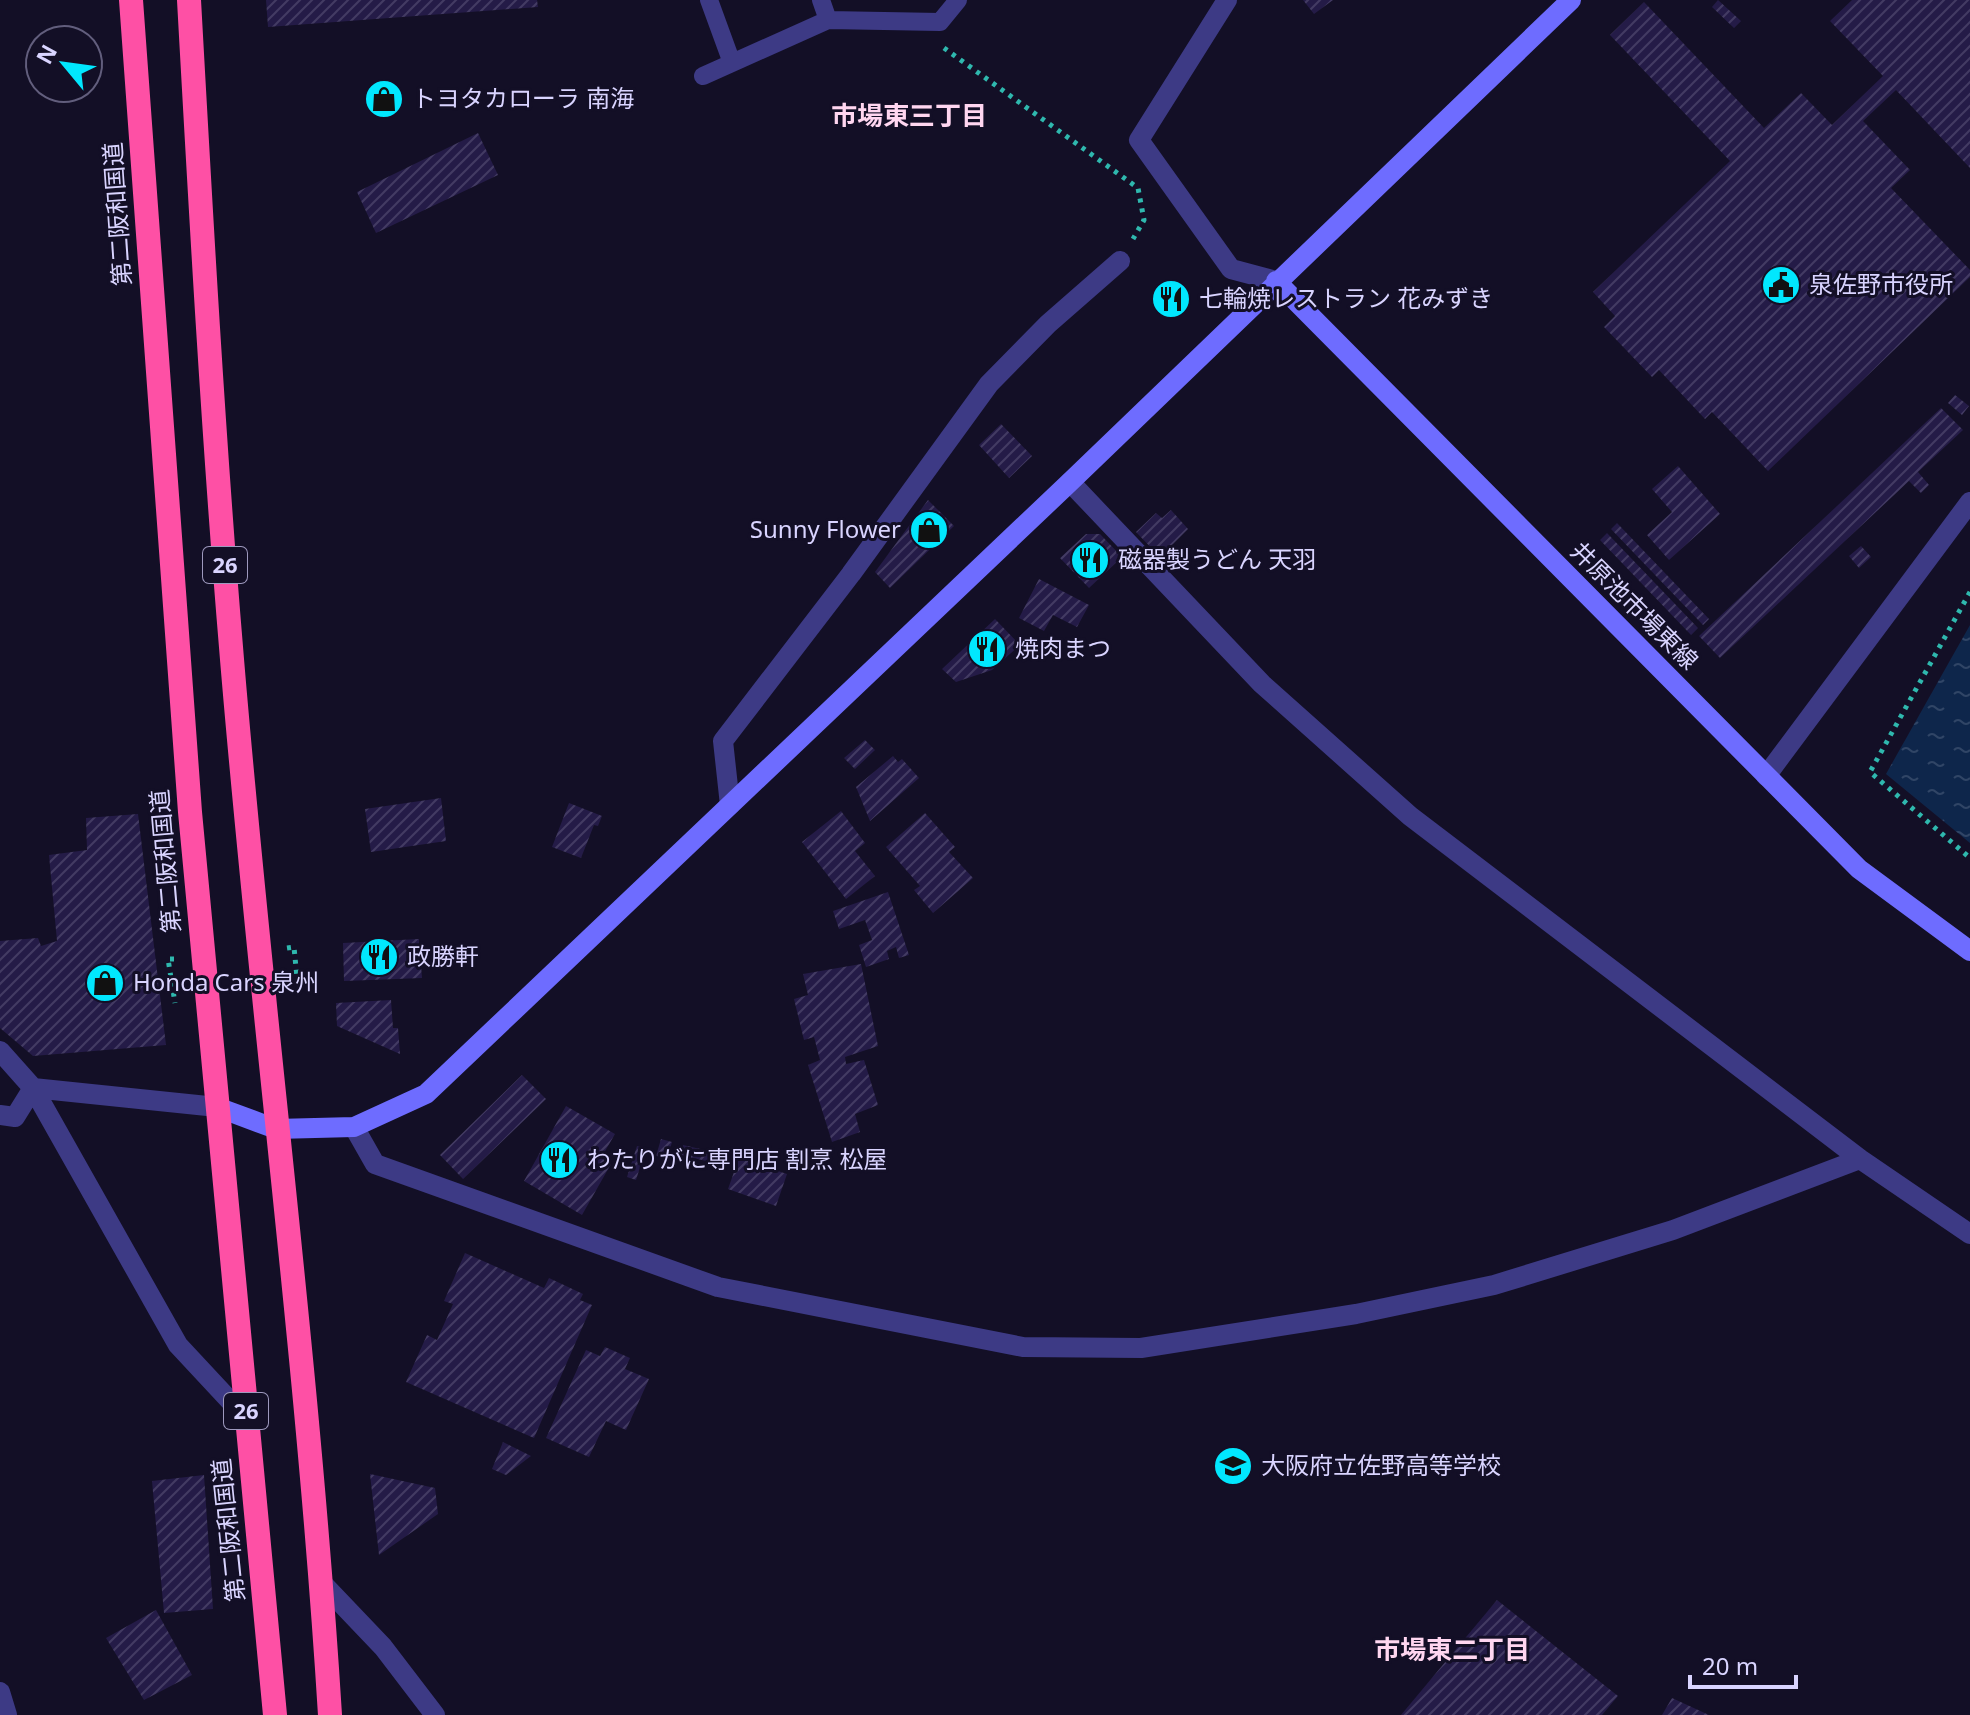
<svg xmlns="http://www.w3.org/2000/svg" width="1970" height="1715" viewBox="0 0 1970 1715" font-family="'Noto Sans','Noto Sans JP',sans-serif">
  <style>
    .water { fill: url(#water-ripples) }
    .building { fill: url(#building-hatch) }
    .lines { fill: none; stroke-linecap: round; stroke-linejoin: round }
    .path { stroke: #2fb8ae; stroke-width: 5; stroke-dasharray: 4 6; stroke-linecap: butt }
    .lane { stroke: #3d3a85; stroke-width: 18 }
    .street { stroke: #3d3a85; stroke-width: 20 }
    .secondary { stroke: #6e6cff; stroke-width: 20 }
    .highway { stroke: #fe50a5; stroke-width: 24 }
    .labels { text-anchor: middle; stroke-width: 6; stroke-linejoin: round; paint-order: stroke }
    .shield { fill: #130f26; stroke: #9e99be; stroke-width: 2 }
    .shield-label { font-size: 22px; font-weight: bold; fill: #d9d4ff }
    .poi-label { font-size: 24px; fill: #d9d4ff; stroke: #130f26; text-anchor: start }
    .street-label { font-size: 24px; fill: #d9d4ff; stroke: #130f26 }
    .neighbourhood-label { font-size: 26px; font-weight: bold; fill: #ffd6f0; stroke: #130f26 }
  </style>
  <defs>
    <pattern id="water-ripples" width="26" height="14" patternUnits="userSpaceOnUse" patternTransform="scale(2)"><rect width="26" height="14" fill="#0e264b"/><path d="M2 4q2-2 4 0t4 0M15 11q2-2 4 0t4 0" fill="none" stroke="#304566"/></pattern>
    <pattern id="building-hatch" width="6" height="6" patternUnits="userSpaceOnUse" patternTransform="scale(2)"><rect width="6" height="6" fill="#241b47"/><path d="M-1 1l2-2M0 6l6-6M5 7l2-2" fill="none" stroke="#433b63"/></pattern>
  </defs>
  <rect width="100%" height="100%" fill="#130f26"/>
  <path class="water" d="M 1970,625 L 1970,843 L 1886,774 Z"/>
  <path class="building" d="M 266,0 L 537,0 L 538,7 L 268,27 Z
    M 1303,0 L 1333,0 L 1314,14 Z
    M 1718,0 L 1741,21 L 1734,28 L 1712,7 Z
    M 1852,0 L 1970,0 L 1970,168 L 1896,90 L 1863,121 L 1910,170 L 1891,188 L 1970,270 L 1970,277 L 1768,471 L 1712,412 L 1705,419 L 1659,370 L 1652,377 L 1604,327 L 1615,316 L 1593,292 L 1730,161 L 1610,35 L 1644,2 L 1764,128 L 1801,93 L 1832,125 L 1883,76 L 1830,21 Z
    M 478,133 L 498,175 L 376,233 L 357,192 Z
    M 1955,395 L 1969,406 L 1962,415 L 1948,403 Z
    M 1941,408 L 1963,430 L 1918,472 L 1929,485 L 1921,493 L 1909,481 L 1720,658 L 1699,636 Z
    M 1001,424 L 1032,456 L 1009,478 L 979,445 Z
    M 1678,466 L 1720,514 L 1669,560 L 1647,535 L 1672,512 L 1652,489 Z
    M 928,500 L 954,526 L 890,588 L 875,572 Z
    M 1171,510 L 1188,529 L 1160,557 L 1136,532 L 1156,513 L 1162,518 Z
    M 1617,523 L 1709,619 L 1703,625 L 1611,529 Z
    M 1607,533 L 1698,628 L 1691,635 L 1600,540 Z
    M 1086,534 L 1100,534 L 1122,557 L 1089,588 L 1060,558 Z
    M 1861,546 L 1871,557 L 1859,568 L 1849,556 Z
    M 1039,579 L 1089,605 L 1077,627 L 1053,615 L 1044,631 L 1019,618 Z
    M 995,619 L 1020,645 L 992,670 L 956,682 L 942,669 Z
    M 865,740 L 875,750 L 855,769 L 844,758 Z
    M 893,756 L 898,762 L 902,759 L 919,778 L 870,821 L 856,787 Z
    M 441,798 L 446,841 L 371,852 L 365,809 Z
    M 569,803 L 602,816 L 598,826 L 594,825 L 581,858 L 552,847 Z
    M 841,811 L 865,843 L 855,851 L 875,876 L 846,899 L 802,842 Z
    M 925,813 L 955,847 L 949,852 L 973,878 L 933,913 L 914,890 L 920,886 L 886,847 Z
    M 138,814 L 166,1045 L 33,1056 L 0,1028 L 0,941 L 38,938 L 41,946 L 57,941 L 49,855 L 87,850 L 86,818 Z
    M 888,892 L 909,955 L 899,958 L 896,947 L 887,951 L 889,959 L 866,967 L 859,945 L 872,940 L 865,920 L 839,929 L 833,911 Z
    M 419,939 L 419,953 L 429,952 L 429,965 L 421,965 L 422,978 L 344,981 L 343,943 Z
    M 861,964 L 878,1046 L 845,1057 L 846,1064 L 864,1060 L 878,1105 L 855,1114 L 860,1132 L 832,1142 L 808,1065 L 820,1060 L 814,1037 L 804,1040 L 794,999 L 808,995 L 803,974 Z
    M 391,1000 L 393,1028 L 398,1028 L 400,1054 L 337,1026 L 336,1003 Z
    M 522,1075 L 546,1099 L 463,1179 L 440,1155 Z
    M 566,1106 L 615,1134 L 601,1158 L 611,1164 L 582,1215 L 524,1181 Z
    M 661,1139 L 672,1142 L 667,1159 L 656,1156 Z
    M 683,1145 L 717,1153 L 715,1163 L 680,1155 Z
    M 637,1146 L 646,1148 L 636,1180 L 627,1177 Z
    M 739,1158 L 787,1174 L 776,1206 L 728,1189 Z
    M 465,1253 L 544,1288 L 549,1278 L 583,1294 L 580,1300 L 592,1305 L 534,1438 L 406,1382 L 427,1335 L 437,1340 L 453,1304 L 444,1301 Z
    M 605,1347 L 630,1358 L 625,1369 L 649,1379 L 626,1430 L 606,1421 L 589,1457 L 546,1438 L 586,1350 L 600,1356 Z
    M 503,1442 L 531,1456 L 506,1475 L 492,1469 Z
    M 370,1474 L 435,1488 L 438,1514 L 379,1555 Z
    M 204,1475 L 213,1609 L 164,1613 L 152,1481 Z
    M 1497,1600 L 1618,1696 L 1602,1715 L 1401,1715 Z
    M 156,1610 L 192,1675 L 144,1700 L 106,1638 Z
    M 1672,1698 L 1709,1715 L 1662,1715 Z"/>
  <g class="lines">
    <path class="path" d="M 944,48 L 1138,188 L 1144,220 L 1133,239
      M 1970,592 L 1870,772 L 1970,858
      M 287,948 L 294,947 L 299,999
      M 174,959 L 168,959 L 175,1003"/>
    <path class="lane" d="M 709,0 L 732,63
      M 821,0 L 828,20
      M 703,76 L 828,20 L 940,22 L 958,0"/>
    <path class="street" d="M 1227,0 L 1139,140 L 1231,269 L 1276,281
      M 1070,482 L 1262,684 L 1410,816 L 1860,1159 L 1970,1234
      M 1766,776 L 1970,502
      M 730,805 L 723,741 L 851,574 L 989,384 L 1048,324 L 1120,261
      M 0,1051 L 33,1088 L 217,1107
      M 0,1115 L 15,1117 L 33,1088 L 178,1345 L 246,1418
      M 354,1127 L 375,1164 L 718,1287 L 1023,1347 L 1141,1348 L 1356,1314 L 1494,1285 L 1673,1230 L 1860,1159
      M 322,1583 L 383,1647 L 435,1715
      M 0,1692 L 7,1715"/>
    <path class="secondary" d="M 1276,281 L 1859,869 L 1970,951
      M 217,1107 L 276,1129 L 354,1127 L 426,1094 L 1070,482 L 1571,0"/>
    <path class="highway" d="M 131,0 L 190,812 L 275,1715
      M 189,0 C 201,216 213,432 231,647 C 260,1004 308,1358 330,1715"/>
  </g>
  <defs>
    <symbol id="shop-disc" viewBox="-11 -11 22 22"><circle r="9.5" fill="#01e7fe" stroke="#130f26"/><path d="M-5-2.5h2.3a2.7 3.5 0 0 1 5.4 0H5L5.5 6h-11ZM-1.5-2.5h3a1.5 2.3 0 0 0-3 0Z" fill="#111"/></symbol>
    <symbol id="civic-disc" viewBox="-11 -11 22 22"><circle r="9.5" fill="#01e7fe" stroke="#130f26"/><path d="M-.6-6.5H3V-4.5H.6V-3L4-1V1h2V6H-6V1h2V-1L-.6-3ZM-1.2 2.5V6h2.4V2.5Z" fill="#111"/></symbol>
    <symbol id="restaurant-disc" viewBox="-11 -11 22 22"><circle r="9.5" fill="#01e7fe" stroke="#130f26"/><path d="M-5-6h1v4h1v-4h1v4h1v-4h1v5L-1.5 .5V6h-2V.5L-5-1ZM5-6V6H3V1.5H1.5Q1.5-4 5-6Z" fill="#111"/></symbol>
    <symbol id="school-disc" viewBox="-11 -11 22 22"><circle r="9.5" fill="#01e7fe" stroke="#130f26"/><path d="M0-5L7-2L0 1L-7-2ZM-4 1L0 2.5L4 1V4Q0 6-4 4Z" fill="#111"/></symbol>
  </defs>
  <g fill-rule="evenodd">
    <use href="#shop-disc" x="362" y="77" width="44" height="44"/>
    <use href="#civic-disc" x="1759" y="263" width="44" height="44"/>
    <use href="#restaurant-disc" x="1149" y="277" width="44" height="44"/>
    <use href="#shop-disc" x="907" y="508" width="44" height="44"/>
    <use href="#restaurant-disc" x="1068" y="538" width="44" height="44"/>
    <use href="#restaurant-disc" x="965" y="627" width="44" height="44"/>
    <use href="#restaurant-disc" x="357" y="935" width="44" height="44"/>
    <use href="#shop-disc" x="83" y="961" width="44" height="44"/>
    <use href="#restaurant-disc" x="537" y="1138" width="44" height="44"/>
    <use href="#school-disc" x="1211" y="1444" width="44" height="44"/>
  </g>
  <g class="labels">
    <g class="shield">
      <rect x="203" y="547" width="44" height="36" rx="6"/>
      <rect x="224" y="1393" width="44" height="36" rx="6"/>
    </g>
    <g class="shield-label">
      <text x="225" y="573">26</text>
      <text x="246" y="1419">26</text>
    </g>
    <g class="poi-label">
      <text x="412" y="107">トヨタカローラ 南海</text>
      <text x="1809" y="293">泉佐野市役所</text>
      <text x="1199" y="307">七輪焼レストラン 花みずき</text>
      <text x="901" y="538" text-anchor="end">Sunny Flower</text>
      <text x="1118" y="568">磁器製うどん 天羽</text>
      <text x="1015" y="657">焼肉まつ</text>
      <text x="407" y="965">政勝軒</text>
      <text x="133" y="991">Honda Cars 泉州</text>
      <text x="587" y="1168">わたりがに専門店 割烹 松屋</text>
      <text x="1261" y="1474">大阪府立佐野高等学校</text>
    </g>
    <g class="street-label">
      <text transform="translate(118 214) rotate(-94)" y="8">第二阪和国道</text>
      <text transform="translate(1634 606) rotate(45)" y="8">井原池市場東線</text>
      <text transform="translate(166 861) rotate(-95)" y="8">第二阪和国道</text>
      <text transform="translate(229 1530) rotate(-96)" y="8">第二阪和国道</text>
    </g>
    <g class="neighbourhood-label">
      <text x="909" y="125">市場東三丁目</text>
      <text x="1452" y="1659">市場東二丁目</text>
    </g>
  </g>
  <g transform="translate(64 64) rotate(299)"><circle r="38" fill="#130f26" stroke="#625e7d" stroke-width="2"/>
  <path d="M0-6L14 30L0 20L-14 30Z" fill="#01e7fe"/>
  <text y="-12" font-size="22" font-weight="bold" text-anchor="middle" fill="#d9d4ff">N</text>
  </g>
  <path d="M1690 1675v12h106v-12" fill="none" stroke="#d9d4ff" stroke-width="4"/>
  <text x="1702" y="1675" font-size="24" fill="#d9d4ff" stroke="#130f26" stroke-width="6" paint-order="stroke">20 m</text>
</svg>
